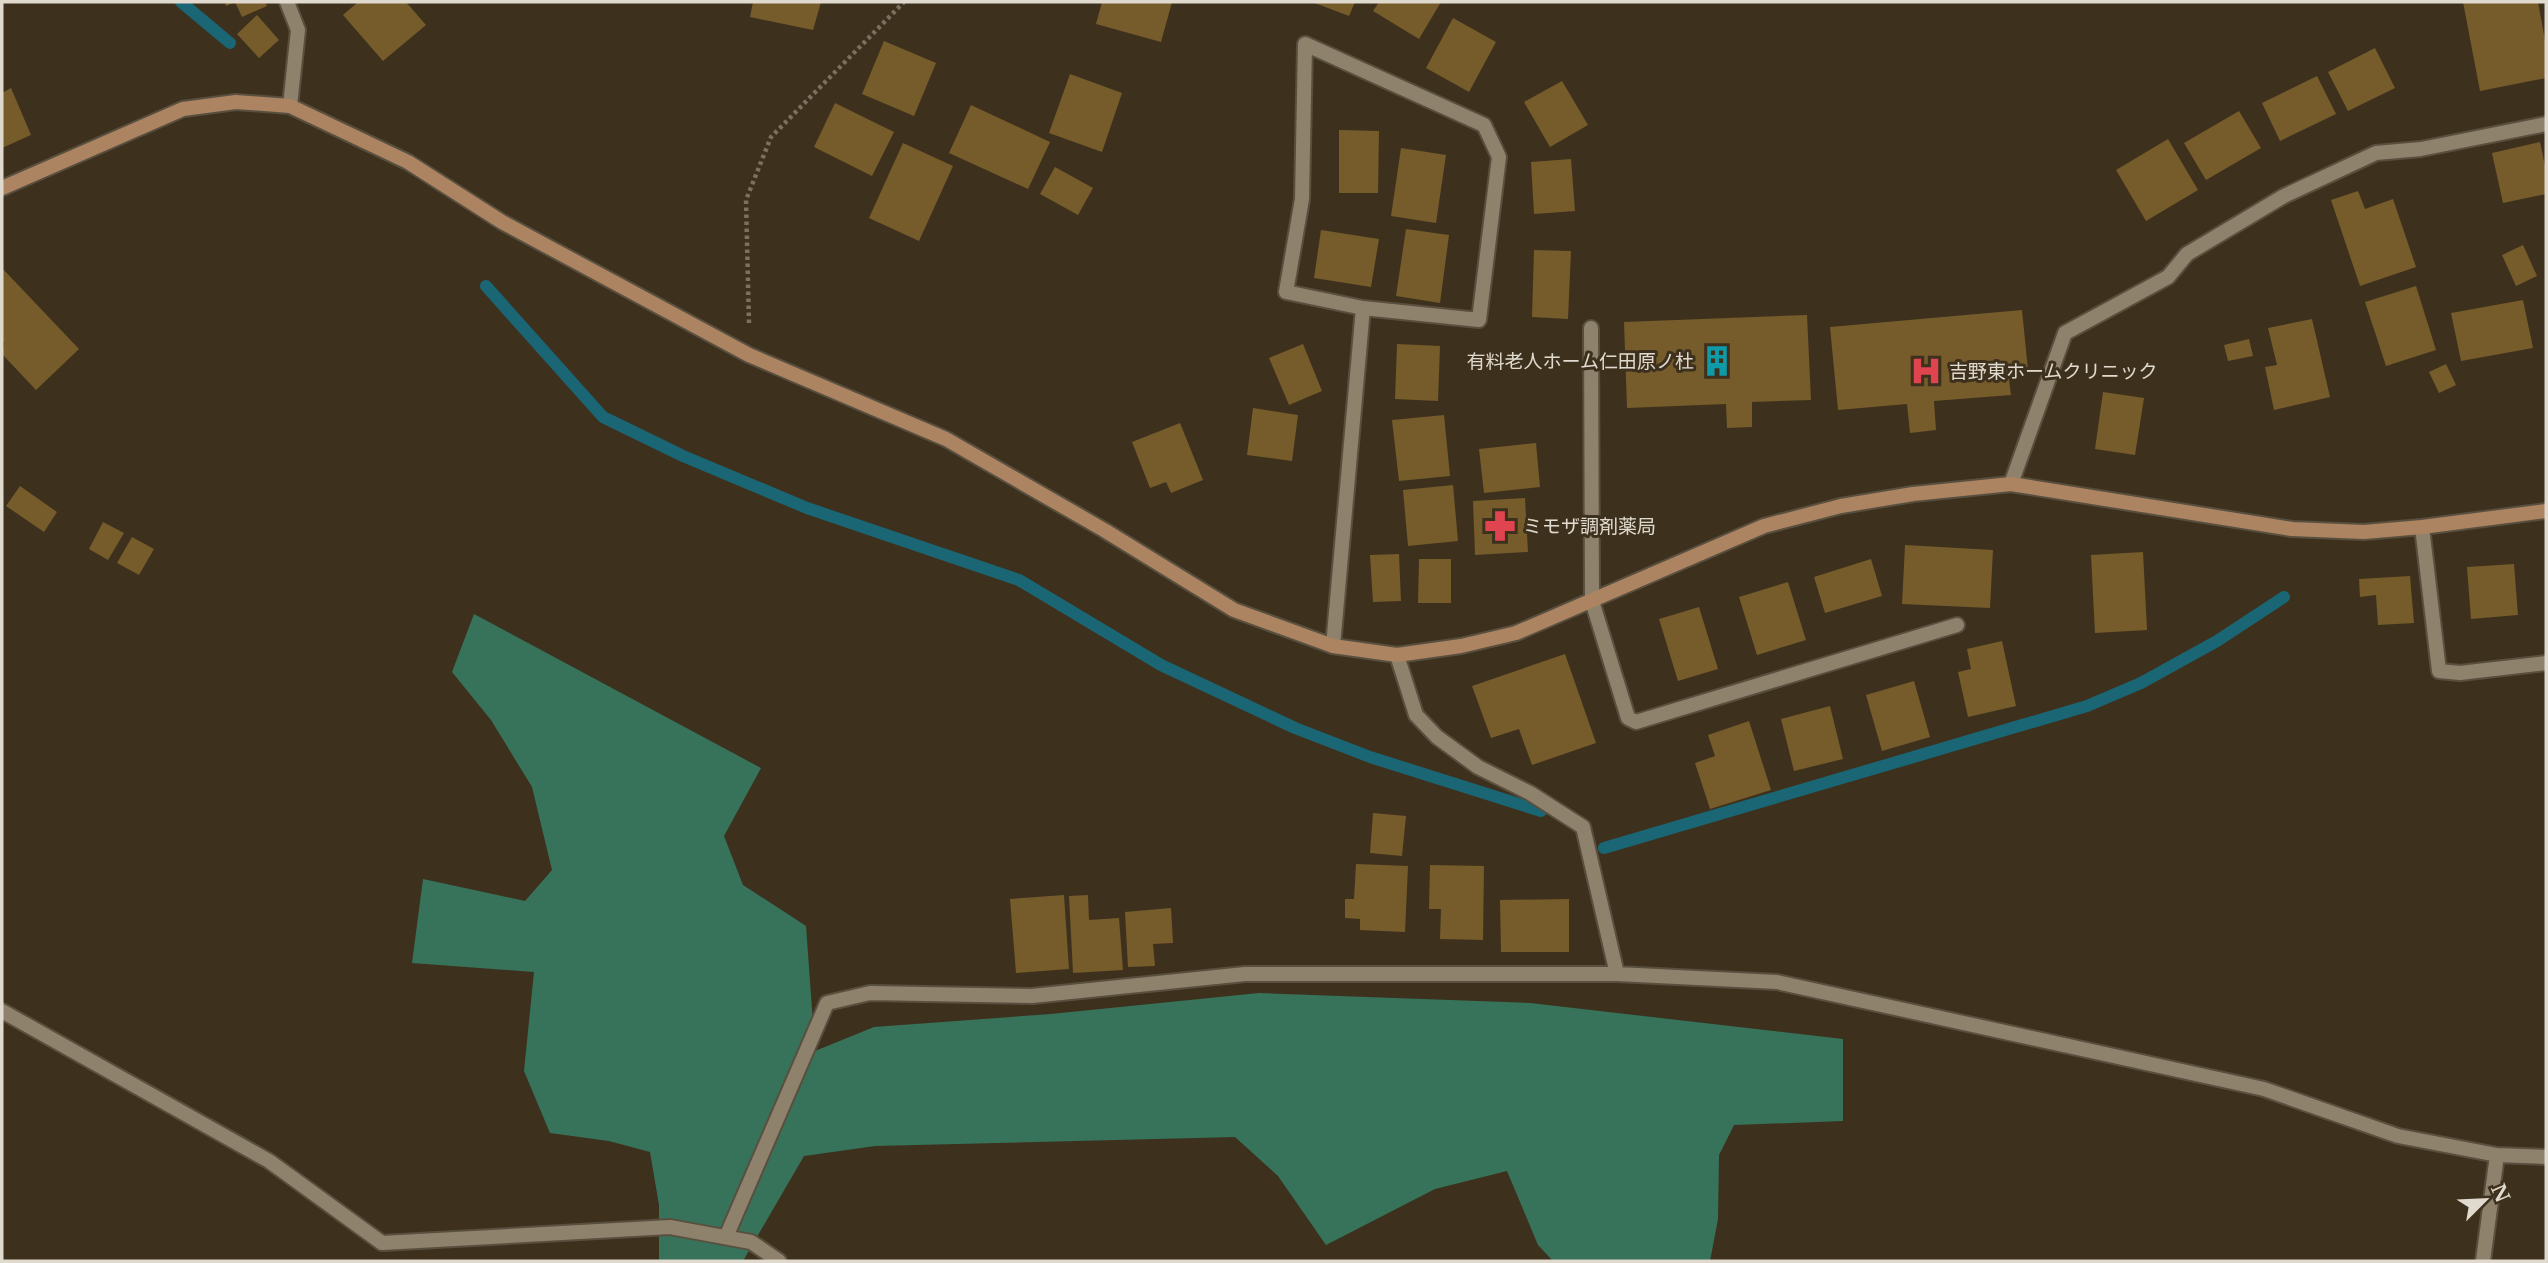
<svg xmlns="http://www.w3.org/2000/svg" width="2548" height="1263" viewBox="0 0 2548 1263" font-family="'Libre Baskerville','Noto Sans JP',serif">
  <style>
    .forest { fill: #37735b }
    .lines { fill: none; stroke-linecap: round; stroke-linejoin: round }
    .stream { stroke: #1a6675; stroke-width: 12 }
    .building { fill: #765b2b }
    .street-casing { stroke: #594f3e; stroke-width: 18 }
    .secondary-casing { stroke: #594f3e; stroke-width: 18 }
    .path { stroke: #7b7161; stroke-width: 4.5; stroke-dasharray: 3.5 3.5; stroke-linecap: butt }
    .street { stroke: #8f826c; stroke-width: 14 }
    .secondary { stroke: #ac8462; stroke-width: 14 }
    .labels { text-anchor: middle; stroke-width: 6; stroke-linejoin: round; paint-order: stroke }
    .poi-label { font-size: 19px; fill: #e0d9cd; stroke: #3d311e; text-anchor: start }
  </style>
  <rect width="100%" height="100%" fill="#3d311e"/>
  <path class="forest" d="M 474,614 L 761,768 L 724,836 L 743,885 L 806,926 L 815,1051 L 874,1027 L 1051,1014 L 1259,993 L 1530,1003 L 1843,1039 L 1843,1121 L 1734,1125 L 1719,1155 L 1718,1219 L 1710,1261 L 1553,1261 L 1538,1245 L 1507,1171 L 1435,1189 L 1326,1245 L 1278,1176 L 1235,1137 L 875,1146 L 804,1156 L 743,1261 L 659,1261 L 659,1205 L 650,1152 L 609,1141 L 550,1133 L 524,1071 L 534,972 L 412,963 L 423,879 L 525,901 L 552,870 L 532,787 L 491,720 L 452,672 Z"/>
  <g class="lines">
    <path class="stream" d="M 181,2 L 230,43
      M 486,286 L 603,417 L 683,456 L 807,508 L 1019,580 L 1161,665 L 1295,728 L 1370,757 L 1541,811
      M 1604,848 L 2087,706 L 2141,683 L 2217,641 L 2284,597"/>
  </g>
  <path class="building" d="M 225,2 L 265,2 L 267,6 L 242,17 L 235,2 L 226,6 Z
    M 358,2 L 406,2 L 426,25 L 383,61 L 343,15 Z
    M 753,2 L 821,2 L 813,30 L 750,17 Z
    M 1102,2 L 1172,2 L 1161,42 L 1096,24 Z
    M 1312,2 L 1355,2 L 1349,16 Z
    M 1379,2 L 1441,2 L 1419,39 L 1373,11 Z
    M 2463,2 L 2538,2 L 2546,46 L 2546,78 L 2480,91 Z
    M 257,15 L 279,40 L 259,58 L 237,34 Z
    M 1453,18 L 1496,42 L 1469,92 L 1426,68 Z
    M 884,41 L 936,63 L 914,116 L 862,94 Z
    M 2375,48 L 2395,88 L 2348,111 L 2328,72 Z
    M 1070,74 L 1122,93 L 1102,152 L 1049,133 Z
    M 2317,76 L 2336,114 L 2280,141 L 2262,103 Z
    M 1562,81 L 1588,125 L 1550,147 L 1524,102 Z
    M 11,88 L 31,135 L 2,148 L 2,93 Z
    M 835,103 L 894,132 L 872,176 L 814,147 Z
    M 971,105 L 1050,142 L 1028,189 L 949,153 Z
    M 2239,111 L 2261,148 L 2206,180 L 2184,143 Z
    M 1339,130 L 1379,131 L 1378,193 L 1339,193 Z
    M 2168,139 L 2198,190 L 2146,221 L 2116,170 Z
    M 2540,142 L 2546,171 L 2546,194 L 2503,203 L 2492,153 Z
    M 903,143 L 953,166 L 919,241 L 869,218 Z
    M 1401,148 L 1446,155 L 1436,223 L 1391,216 Z
    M 1571,159 L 1575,211 L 1534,214 L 1531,162 Z
    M 1055,167 L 1093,188 L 1078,215 L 1040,194 Z
    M 2358,191 L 2365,209 L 2393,199 L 2416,267 L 2360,286 L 2331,200 Z
    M 1406,229 L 1449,235 L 1440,303 L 1396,296 Z
    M 1321,230 L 1379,239 L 1371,287 L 1314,278 Z
    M 2523,245 L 2537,276 L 2516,286 L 2502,255 Z
    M 1534,250 L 1571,251 L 1568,319 L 1532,317 Z
    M 2,268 L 79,349 L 36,390 L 2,354 L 4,343 L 2,341 Z
    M 2416,286 L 2436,350 L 2386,366 L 2365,302 Z
    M 2523,300 L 2533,348 L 2461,361 L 2451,313 Z
    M 2022,310 L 2028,370 L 2008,372 L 2011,395 L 1934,401 L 1936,430 L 1910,433 L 1907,404 L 1838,410 L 1830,327 Z
    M 1807,315 L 1811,400 L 1752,402 L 1752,427 L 1727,428 L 1726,404 L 1627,408 L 1624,322 Z
    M 2312,319 L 2330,397 L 2274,410 L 2265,367 L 2277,365 L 2268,328 Z
    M 2249,339 L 2253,356 L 2228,361 L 2224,345 Z
    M 1303,344 L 1322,391 L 1289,405 L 1269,358 Z
    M 1397,344 L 1440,346 L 1438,401 L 1395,399 Z
    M 2446,364 L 2456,385 L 2439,393 L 2429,372 Z
    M 2103,392 L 2144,398 L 2135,455 L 2095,449 Z
    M 1253,408 L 1298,415 L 1292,461 L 1247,455 Z
    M 1444,415 L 1450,476 L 1399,481 L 1392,420 Z
    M 1180,423 L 1203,480 L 1171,493 L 1166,482 L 1150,488 L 1132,442 Z
    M 1536,443 L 1540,487 L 1484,493 L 1479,449 Z
    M 1453,485 L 1458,541 L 1408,546 L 1403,490 Z
    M 20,486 L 57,512 L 44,532 L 6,506 Z
    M 1525,498 L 1528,552 L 1475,555 L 1473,501 Z
    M 103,522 L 124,533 L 108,560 L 89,549 Z
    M 132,537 L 154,549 L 139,575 L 117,563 Z
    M 1905,545 L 1993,550 L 1990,608 L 1902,604 Z
    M 2143,552 L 2147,630 L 2095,633 L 2091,555 Z
    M 1399,554 L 1401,601 L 1373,602 L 1370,555 Z
    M 1419,559 L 1451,559 L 1451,603 L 1418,603 Z
    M 1871,559 L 1882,596 L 1825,613 L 1814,577 Z
    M 2514,564 L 2518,615 L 2471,619 L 2467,567 Z
    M 2410,576 L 2414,623 L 2378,625 L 2376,595 L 2360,597 L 2359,579 Z
    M 1788,582 L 1806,640 L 1757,655 L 1739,597 Z
    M 1699,607 L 1718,669 L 1678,681 L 1659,619 Z
    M 2002,641 L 2016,706 L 1968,717 L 1958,672 L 1971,669 L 1967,649 Z
    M 1565,654 L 1596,743 L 1532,765 L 1519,729 L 1491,738 L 1472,686 Z
    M 1914,681 L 1930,737 L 1882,751 L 1866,695 Z
    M 1830,706 L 1843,759 L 1794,771 L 1781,719 Z
    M 1749,721 L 1771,790 L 1710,809 L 1695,763 L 1715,756 L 1708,735 Z
    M 1373,813 L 1406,816 L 1402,856 L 1370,853 Z
    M 1356,864 L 1408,866 L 1405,932 L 1360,930 L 1360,919 L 1345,918 L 1345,899 L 1354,899 Z
    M 1430,865 L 1484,866 L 1483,940 L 1440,939 L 1441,909 L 1429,909 Z
    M 1064,895 L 1069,969 L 1016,973 L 1010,899 Z
    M 1088,895 L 1089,920 L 1119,918 L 1123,970 L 1073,973 L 1069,896 Z
    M 1569,899 L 1569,952 L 1501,952 L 1500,900 Z
    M 1171,908 L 1173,943 L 1153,944 L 1155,966 L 1128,967 L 1125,912 Z"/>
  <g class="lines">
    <defs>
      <path id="street" d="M 287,2 L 298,30 L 290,106
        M 1591,328 L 1592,601 L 1628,718 L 1636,722 L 1957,625
        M 2011,484 L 2065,333 L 2168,277 L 2187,254 L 2284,196 L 2376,153 L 2421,149 L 2546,124
        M 2422,527 L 2439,671 L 2460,673 L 2546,663
        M 1333,646 L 1363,308 L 1286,292 L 1302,199 L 1305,44 L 1484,125 L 1499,157 L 1479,320 L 1363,308
        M 1397,655 L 1416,715 L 1437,737 L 1478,767 L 1530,793 L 1583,827 L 1617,974
        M 2,1011 L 269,1161 L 382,1243 L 670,1227 L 751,1242 L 779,1261
        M 726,1237 L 827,1003 L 870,993 L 1032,996 L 1245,974 L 1617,974 L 1777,982 L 2264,1089 L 2398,1136 L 2497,1155 L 2546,1157
        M 2483,1261 L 2497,1155"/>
      <path id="secondary" d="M 2,188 L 183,109 L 236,102 L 290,106 L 408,162 L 502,222 L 749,355 L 946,439 L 1104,530 L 1234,610 L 1333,646 L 1397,655 L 1461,646 L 1516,633 L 1764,526 L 1841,506 L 1913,494 L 2011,484 L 2292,529 L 2364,532 L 2422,527 L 2546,511"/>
    </defs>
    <use href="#street" class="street-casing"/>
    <use href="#secondary" class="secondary-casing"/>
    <path class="path" d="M 749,323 L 746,200 L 771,137 L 904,2"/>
    <use href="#street" class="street"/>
    <use href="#secondary" class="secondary"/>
  </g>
  <defs>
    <symbol id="building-bare" viewBox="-9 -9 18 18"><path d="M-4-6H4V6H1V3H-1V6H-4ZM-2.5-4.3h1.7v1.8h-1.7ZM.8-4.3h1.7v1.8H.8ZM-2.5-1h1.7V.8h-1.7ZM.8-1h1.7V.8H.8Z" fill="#0f9aa8" stroke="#3d311e" stroke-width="2.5" paint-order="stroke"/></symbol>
    <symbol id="hospital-bare" viewBox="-9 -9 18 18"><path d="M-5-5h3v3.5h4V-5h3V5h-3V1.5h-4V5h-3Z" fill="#e0444e" stroke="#3d311e" stroke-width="2.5" paint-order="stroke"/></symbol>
    <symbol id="pharmacy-bare" viewBox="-9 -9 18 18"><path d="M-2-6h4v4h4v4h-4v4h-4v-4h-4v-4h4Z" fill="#e0444e" stroke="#3d311e" stroke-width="2.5" paint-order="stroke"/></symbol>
  </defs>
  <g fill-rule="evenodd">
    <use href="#building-bare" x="1695" y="339" width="44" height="44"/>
    <use href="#hospital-bare" x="1904" y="349" width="44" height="44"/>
    <use href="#pharmacy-bare" x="1478" y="504" width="44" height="44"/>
  </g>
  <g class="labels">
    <g class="poi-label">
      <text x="1694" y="368" text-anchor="end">有料老人ホーム仁田原ノ杜</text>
      <text x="1949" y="378">吉野東ホームクリニック</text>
      <text x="1523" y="533">ミモザ調剤薬局</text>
    </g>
  </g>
  <rect width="2548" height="1263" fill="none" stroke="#e0d9cd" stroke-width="7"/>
  <g transform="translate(2485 1200) rotate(66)" stroke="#3d311e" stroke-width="5" paint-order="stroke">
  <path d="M0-5L12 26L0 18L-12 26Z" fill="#e0d9cd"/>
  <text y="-10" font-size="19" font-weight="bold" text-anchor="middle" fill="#e0d9cd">N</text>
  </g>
</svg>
